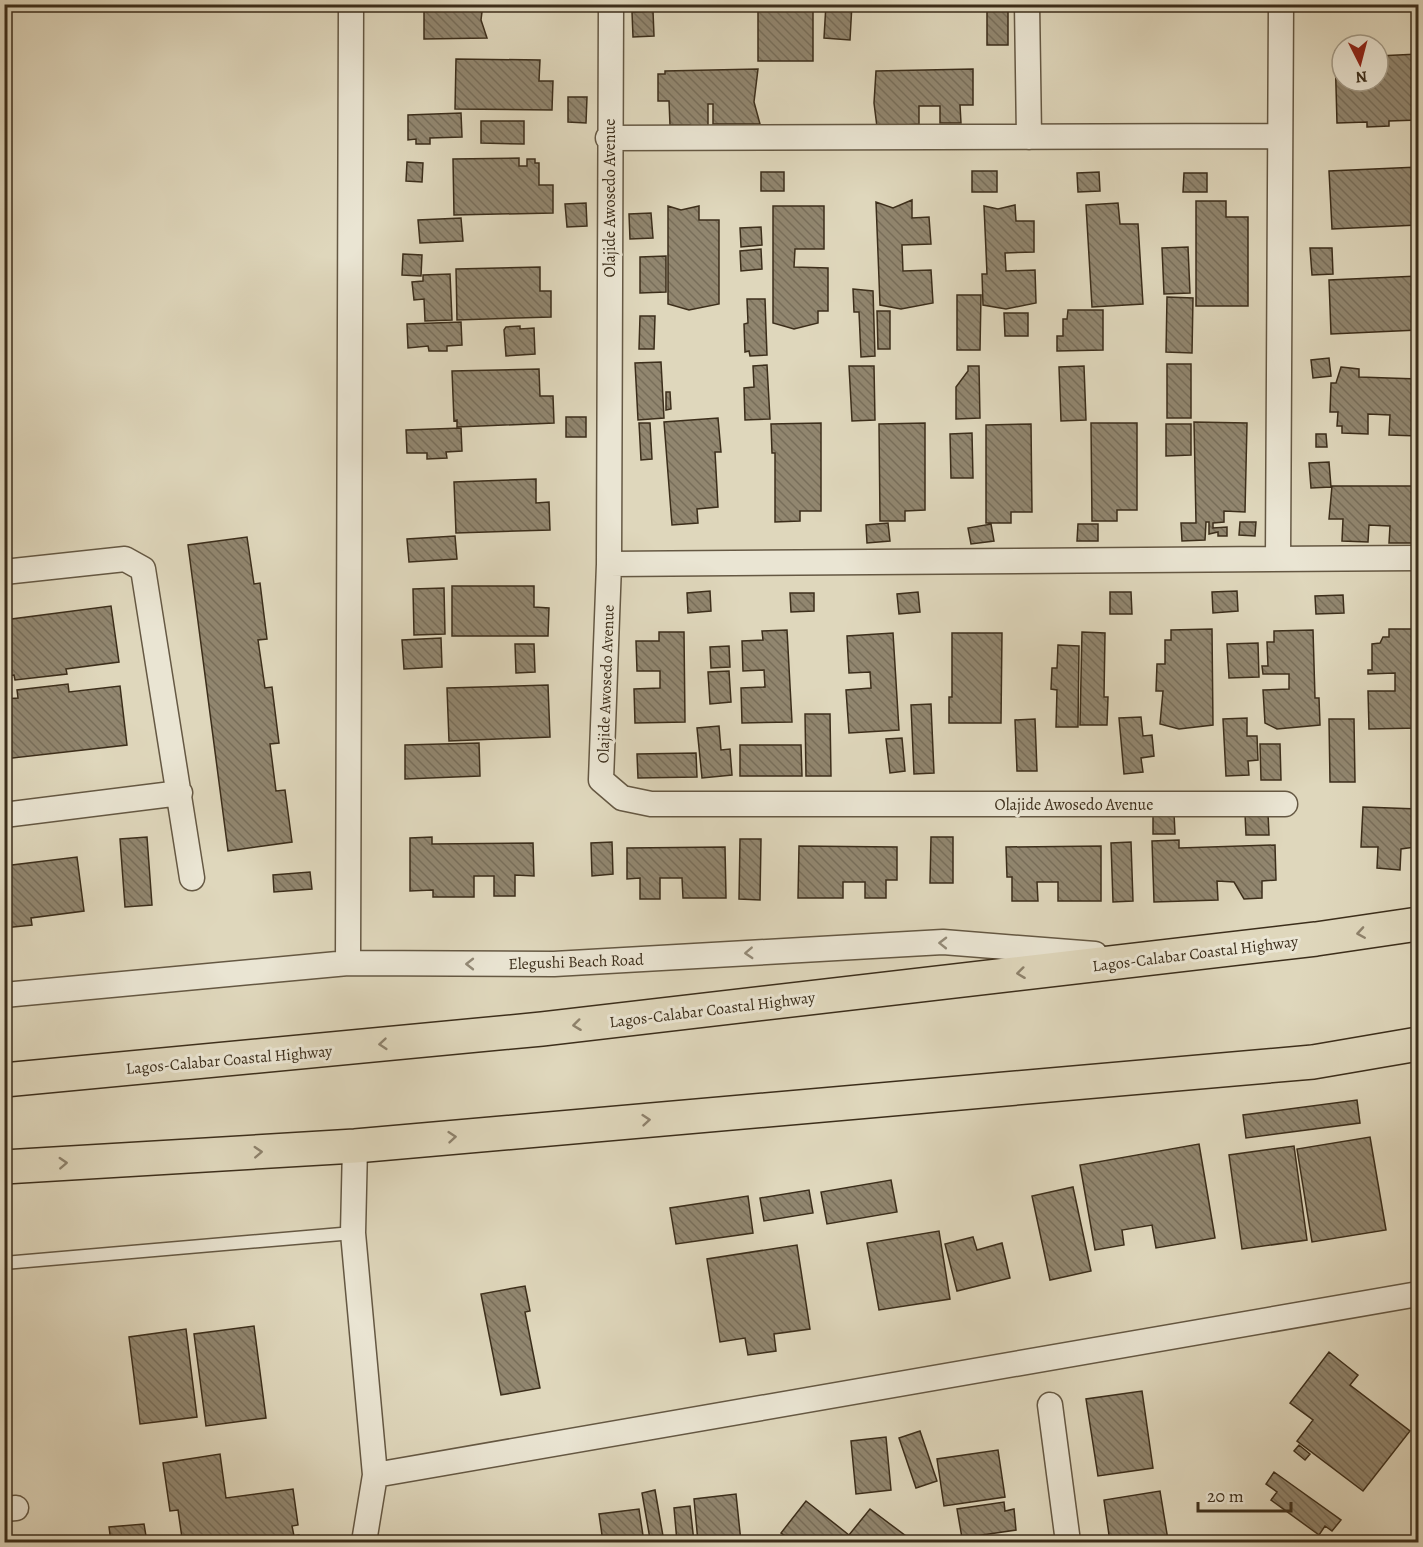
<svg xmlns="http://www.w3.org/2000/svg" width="1423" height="1547" viewBox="0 0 1423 1547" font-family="Alegreya,serif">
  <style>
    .building { fill: url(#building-back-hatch); stroke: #3c2e1b; stroke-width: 1.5 }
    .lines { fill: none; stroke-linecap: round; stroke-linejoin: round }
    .lane-casing { stroke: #655843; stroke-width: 15 }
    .street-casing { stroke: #655843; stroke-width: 27 }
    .highway-casing { stroke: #3c2e1b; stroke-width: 36 }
    .lane { stroke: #eae5d3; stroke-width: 12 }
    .street { stroke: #eae5d3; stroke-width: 24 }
    .highway { stroke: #dfd7bc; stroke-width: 33 }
    .oneway { stroke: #8e826c }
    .oneway2 { stroke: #938a77 }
    .labels { text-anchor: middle; stroke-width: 6; stroke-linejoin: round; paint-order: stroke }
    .street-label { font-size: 16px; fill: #3c2e1b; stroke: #eae5d3 }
  </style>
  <defs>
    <pattern id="building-back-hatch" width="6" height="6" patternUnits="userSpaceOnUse" patternTransform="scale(1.5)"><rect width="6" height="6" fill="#91866f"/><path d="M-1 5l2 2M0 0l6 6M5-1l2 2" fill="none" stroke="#786e5a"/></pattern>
  </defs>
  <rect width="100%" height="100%" fill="#dfd7bc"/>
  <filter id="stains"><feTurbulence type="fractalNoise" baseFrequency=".00333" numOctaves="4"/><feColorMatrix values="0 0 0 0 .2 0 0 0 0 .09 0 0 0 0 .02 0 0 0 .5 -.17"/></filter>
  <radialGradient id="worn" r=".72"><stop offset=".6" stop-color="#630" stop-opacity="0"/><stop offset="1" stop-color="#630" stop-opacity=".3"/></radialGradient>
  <path class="building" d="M 424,4 L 483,4 L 481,20 L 487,38 L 424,39 Z
    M 826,4 L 852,4 L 850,40 L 824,38 Z
    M 758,7 L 813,7 L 813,61 L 758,61 Z
    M 987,10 L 1008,10 L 1008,45 L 987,45 Z
    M 653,11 L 654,36 L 633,37 L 632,12 Z
    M 1335,51 L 1342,51 L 1342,81 L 1378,81 L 1378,56 L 1418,54 L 1418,120 L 1389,121 L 1389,126 L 1367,127 L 1367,122 L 1337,123 Z
    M 456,59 L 540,60 L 539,81 L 553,81 L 552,110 L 455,109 Z
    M 758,69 L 754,102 L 760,124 L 713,124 L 713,104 L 708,104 L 708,132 L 690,132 L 690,125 L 670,125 L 669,101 L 658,101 L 658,74 L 665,74 L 665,71 Z
    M 973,69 L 973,105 L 960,105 L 961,123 L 940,123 L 940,106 L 919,106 L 919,124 L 877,127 L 874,103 L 876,71 Z
    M 568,97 L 587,97 L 586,123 L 568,122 Z
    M 461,113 L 462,137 L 430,138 L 430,144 L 416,144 L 416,139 L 408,140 L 408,115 Z
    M 481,121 L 524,121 L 524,144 L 481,143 Z
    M 519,158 L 519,166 L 527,166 L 527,159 L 535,159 L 535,163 L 539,163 L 539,185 L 553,185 L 553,213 L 454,215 L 453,159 Z
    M 407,162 L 423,163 L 422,182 L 406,181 Z
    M 1418,167 L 1418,225 L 1332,229 L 1329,171 Z
    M 972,171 L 997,171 L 997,192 L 972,192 Z
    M 761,172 L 784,172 L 784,191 L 761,191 Z
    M 1099,172 L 1100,191 L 1078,192 L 1077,173 Z
    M 1184,173 L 1207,173 L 1207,192 L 1183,192 Z
    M 912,200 L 912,218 L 929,217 L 931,244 L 902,245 L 903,271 L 931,270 L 933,303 L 901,309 L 880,305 L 876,202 L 893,208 Z
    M 1196,201 L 1226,201 L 1226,217 L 1248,217 L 1248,306 L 1196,306 Z
    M 586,203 L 587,226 L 567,227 L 565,204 Z
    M 1118,203 L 1120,224 L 1138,224 L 1143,304 L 1092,307 L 1086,205 Z
    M 1015,205 L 1016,221 L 1034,221 L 1034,252 L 1005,253 L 1006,271 L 1035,270 L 1036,303 L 1006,309 L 983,305 L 982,274 L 987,274 L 984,206 L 998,209 Z
    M 668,206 L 681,210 L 699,206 L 699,220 L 719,220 L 719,304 L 689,310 L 668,304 Z
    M 773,206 L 824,206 L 824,249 L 795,249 L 794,267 L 828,268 L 828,311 L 818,311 L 818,323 L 794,329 L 773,323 Z
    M 651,213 L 653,238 L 630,239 L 629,214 Z
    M 461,218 L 463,241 L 420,243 L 418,220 Z
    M 761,227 L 762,245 L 741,247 L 740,228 Z
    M 1188,247 L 1190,293 L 1164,294 L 1162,248 Z
    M 1310,248 L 1332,248 L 1333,274 L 1312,275 Z
    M 761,249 L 762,269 L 741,271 L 740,251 Z
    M 403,254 L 422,255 L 421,276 L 402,275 Z
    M 666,256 L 666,292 L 640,293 L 640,257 Z
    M 540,267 L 540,291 L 551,291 L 551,317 L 457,320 L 456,269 Z
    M 450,274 L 452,320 L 425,321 L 424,299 L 414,300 L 412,282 L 423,281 L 423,275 Z
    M 1418,276 L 1418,330 L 1331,334 L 1329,280 Z
    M 853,289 L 873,291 L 875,356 L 861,357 L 859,312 L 854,312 Z
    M 957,295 L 981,295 L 980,350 L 957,350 Z
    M 1167,297 L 1193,298 L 1192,353 L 1166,352 Z
    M 747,299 L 765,299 L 767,355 L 750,356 L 749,351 L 745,352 L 744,324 L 748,323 Z
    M 1068,310 L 1103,310 L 1103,350 L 1057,351 L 1057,336 L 1063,336 L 1063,319 L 1067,319 Z
    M 877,311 L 890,311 L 890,349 L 878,349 Z
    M 1004,313 L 1028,313 L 1028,336 L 1005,336 Z
    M 640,316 L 655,316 L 654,349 L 639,349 Z
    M 461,322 L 462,345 L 447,346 L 447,351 L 429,351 L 428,346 L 408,348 L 407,324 Z
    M 520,326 L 520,329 L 534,328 L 535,354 L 506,356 L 504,330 L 506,327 Z
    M 1329,358 L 1331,376 L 1313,378 L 1311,360 Z
    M 661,362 L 664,418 L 638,420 L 635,363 Z
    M 1167,364 L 1191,364 L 1191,418 L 1167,418 Z
    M 767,365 L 770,419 L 745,420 L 744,388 L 754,387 L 753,366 Z
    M 849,366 L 874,366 L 875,420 L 852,421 Z
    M 968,366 L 979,366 L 980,418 L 956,419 L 956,387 L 968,371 Z
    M 1084,366 L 1086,420 L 1061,421 L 1059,367 Z
    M 1341,367 L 1359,369 L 1359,377 L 1418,379 L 1418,436 L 1389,435 L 1390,415 L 1368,414 L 1368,434 L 1342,433 L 1342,426 L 1337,426 L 1338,412 L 1330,412 L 1331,383 L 1336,383 Z
    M 539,369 L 540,396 L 553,396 L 554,423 L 457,427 L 457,420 L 454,421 L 452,371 Z
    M 666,392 L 670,392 L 671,409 L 666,410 Z
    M 566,417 L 586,417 L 586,437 L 566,437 Z
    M 718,418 L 721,452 L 715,452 L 718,507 L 697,509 L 698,523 L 672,525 L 664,422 Z
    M 1194,422 L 1247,423 L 1245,512 L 1224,511 L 1224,522 L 1213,523 L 1213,528 L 1227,527 L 1227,536 L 1218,536 L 1218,532 L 1209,534 L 1209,522 L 1206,522 L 1205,540 L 1182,541 L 1181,523 L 1196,523 Z
    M 639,423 L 650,423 L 652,459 L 641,460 Z
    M 821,423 L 821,511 L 800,511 L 800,521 L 775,522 L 775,453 L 772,453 L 771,424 Z
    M 925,423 L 925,510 L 905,511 L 905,521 L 880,521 L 879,424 Z
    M 1091,423 L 1137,423 L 1137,510 L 1117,510 L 1117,521 L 1092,521 Z
    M 1031,424 L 1032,512 L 1011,512 L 1011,523 L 986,523 L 986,425 Z
    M 1166,424 L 1191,424 L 1191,455 L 1166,456 Z
    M 461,428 L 462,451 L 446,452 L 447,458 L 427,459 L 427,453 L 407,453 L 406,430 Z
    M 972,433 L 973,478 L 951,478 L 950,434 Z
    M 1316,434 L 1326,434 L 1327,447 L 1316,447 Z
    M 1329,462 L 1331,487 L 1311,488 L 1309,463 Z
    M 536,479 L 536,503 L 549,502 L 550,530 L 456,533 L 454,482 Z
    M 1332,486 L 1418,486 L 1418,543 L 1389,543 L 1390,526 L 1369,525 L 1368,542 L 1342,541 L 1343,519 L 1329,519 Z
    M 1240,522 L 1256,522 L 1255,536 L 1239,535 Z
    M 888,523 L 890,541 L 867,543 L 866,525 Z
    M 991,524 L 994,541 L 971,544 L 968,528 Z
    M 1078,524 L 1098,524 L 1098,541 L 1077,541 Z
    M 455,536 L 457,559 L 409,562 L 407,539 Z
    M 247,537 L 254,584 L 260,583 L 267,639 L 258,640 L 265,688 L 272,687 L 279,743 L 270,744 L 276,791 L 285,790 L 292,842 L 228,851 L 188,545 Z
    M 452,586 L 534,586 L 534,607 L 549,608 L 548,636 L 452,636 Z
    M 444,588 L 445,634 L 414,635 L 413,589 Z
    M 710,591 L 711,611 L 688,613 L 687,593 Z
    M 1237,591 L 1238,611 L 1213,613 L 1212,592 Z
    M 918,592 L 920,612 L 899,614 L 897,594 Z
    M 1110,592 L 1131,592 L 1132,614 L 1110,614 Z
    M 790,593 L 814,593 L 814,611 L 791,612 Z
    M 1343,595 L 1344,613 L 1316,614 L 1315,596 Z
    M 111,606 L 119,662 L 66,669 L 67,674 L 15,680 L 14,675 L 4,676 L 4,620 Z
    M 1212,629 L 1213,725 L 1179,729 L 1160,724 L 1163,691 L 1156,691 L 1157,664 L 1165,664 L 1165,640 L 1171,640 L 1171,630 Z
    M 1389,629 L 1418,629 L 1418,728 L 1369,729 L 1368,691 L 1395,691 L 1395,673 L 1368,674 L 1368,670 L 1372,670 L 1372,644 L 1380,643 L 1383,637 L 1389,637 Z
    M 787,630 L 792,722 L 742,723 L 741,688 L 765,687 L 764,670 L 743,671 L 742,641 L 763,640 L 762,631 Z
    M 1313,630 L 1315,698 L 1319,698 L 1320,725 L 1277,729 L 1265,723 L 1263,690 L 1289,689 L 1289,674 L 1263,674 L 1262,666 L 1268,666 L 1267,642 L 1274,642 L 1274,631 Z
    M 659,632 L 684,632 L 685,722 L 635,723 L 634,689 L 660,688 L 660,671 L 637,671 L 636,641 L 659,641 Z
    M 1082,632 L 1105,633 L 1104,697 L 1108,697 L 1107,725 L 1080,725 Z
    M 893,633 L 899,730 L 849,733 L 846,690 L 871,688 L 870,672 L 849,673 L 847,636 Z
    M 952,633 L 1002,633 L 1001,723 L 949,723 L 949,697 L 952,697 Z
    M 441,638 L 442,667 L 404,669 L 402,640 Z
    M 1258,643 L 1259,677 L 1229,678 L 1227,644 Z
    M 515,644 L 534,644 L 535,672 L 516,673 Z
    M 1058,645 L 1079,646 L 1078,727 L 1056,727 L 1057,690 L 1051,689 L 1052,668 L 1057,668 Z
    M 729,646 L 730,667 L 711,668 L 710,647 Z
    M 729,671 L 731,702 L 710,704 L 708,672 Z
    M 68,684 L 69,692 L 120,686 L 127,745 L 4,759 L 4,699 L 18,698 L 17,690 Z
    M 548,685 L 550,737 L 449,741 L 447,688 Z
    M 931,704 L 934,773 L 914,774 L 911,705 Z
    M 805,714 L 830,714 L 831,776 L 806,776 Z
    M 1141,717 L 1143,736 L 1152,735 L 1154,756 L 1141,758 L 1143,772 L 1124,774 L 1119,718 Z
    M 1247,718 L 1247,736 L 1257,736 L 1258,760 L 1248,761 L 1249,775 L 1226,776 L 1223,719 Z
    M 1035,719 L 1037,771 L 1017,771 L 1015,720 Z
    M 1329,719 L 1354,719 L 1355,782 L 1330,782 Z
    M 719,726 L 721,750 L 730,749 L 732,775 L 702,778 L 697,728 Z
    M 902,738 L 905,771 L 890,773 L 886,739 Z
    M 479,743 L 480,776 L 405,779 L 405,745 Z
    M 1260,744 L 1280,744 L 1281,780 L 1261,780 Z
    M 740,745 L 801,745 L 802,776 L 740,776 Z
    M 696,753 L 697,777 L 638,778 L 637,754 Z
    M 1363,807 L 1418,809 L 1418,856 L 1415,847 L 1401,849 L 1400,870 L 1377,868 L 1378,847 L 1361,847 Z
    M 1174,813 L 1175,834 L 1153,834 L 1153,814 Z
    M 1268,813 L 1269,835 L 1246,835 L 1245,814 Z
    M 147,837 L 152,905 L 125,907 L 120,839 Z
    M 432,837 L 432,844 L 533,843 L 534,876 L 515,875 L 515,896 L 494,896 L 494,876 L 474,876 L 474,897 L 433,897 L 433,890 L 410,891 L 410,838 Z
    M 931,837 L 953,837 L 953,883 L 930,883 Z
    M 740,839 L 761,839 L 760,900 L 739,899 Z
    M 1179,840 L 1179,848 L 1275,845 L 1276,880 L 1262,881 L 1262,898 L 1244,899 L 1234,882 L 1217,881 L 1218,900 L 1154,902 L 1152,841 Z
    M 612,842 L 613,874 L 592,876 L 591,843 Z
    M 1131,842 L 1133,901 L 1113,902 L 1111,843 Z
    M 799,846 L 897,847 L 897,880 L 886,880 L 886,898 L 865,898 L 865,882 L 843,882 L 843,898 L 798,898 Z
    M 1101,846 L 1101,901 L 1058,901 L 1058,882 L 1037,882 L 1038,901 L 1012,901 L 1012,877 L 1007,877 L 1006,847 Z
    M 725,847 L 726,898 L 683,898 L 682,878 L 660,878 L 660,899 L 640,899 L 640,878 L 627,879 L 627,848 Z
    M 77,857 L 84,911 L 31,918 L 32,925 L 4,928 L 4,866 Z
    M 310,872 L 312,889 L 274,892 L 273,875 Z
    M 1357,1100 L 1360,1123 L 1246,1138 L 1243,1115 Z
    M 1370,1137 L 1386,1230 L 1312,1242 L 1297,1149 Z
    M 1199,1144 L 1215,1238 L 1156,1248 L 1152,1225 L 1122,1230 L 1124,1245 L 1095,1250 L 1080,1165 Z
    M 1294,1146 L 1307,1240 L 1242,1249 L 1229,1155 Z
    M 891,1180 L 897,1212 L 827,1224 L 821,1192 Z
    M 1073,1187 L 1091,1271 L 1050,1280 L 1032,1196 Z
    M 809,1190 L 813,1213 L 764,1221 L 760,1198 Z
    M 748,1196 L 753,1233 L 676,1244 L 670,1208 Z
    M 939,1231 L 950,1299 L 879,1310 L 867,1243 Z
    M 973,1237 L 977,1250 L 1002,1243 L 1010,1278 L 957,1291 L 945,1244 Z
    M 797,1245 L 810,1329 L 774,1334 L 776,1351 L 748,1355 L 745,1338 L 720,1342 L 707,1259 Z
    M 525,1286 L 530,1311 L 525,1312 L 540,1388 L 501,1395 L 481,1294 Z
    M 254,1326 L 266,1418 L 206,1426 L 194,1334 Z
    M 186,1329 L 197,1417 L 140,1424 L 129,1337 Z
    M 1329,1352 L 1358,1375 L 1350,1385 L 1410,1431 L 1363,1491 L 1297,1441 L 1313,1420 L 1290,1403 Z
    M 1142,1391 L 1153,1468 L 1098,1476 L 1086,1399 Z
    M 920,1431 L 937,1481 L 916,1488 L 899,1438 Z
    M 886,1437 L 891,1490 L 856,1494 L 851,1441 Z
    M 1299,1445 L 1310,1454 L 1305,1460 L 1294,1451 Z
    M 998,1450 L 1005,1497 L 944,1506 L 937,1459 Z
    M 220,1454 L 226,1498 L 293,1489 L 298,1525 L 292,1526 L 294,1536 L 299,1535 L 301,1542 L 175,1542 L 174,1539 L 182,1538 L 178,1510 L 170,1511 L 163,1463 Z
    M 1274,1472 L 1341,1520 L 1332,1531 L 1325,1526 L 1319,1535 L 1271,1500 L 1277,1492 L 1266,1484 Z
    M 655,1490 L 663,1536 L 650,1539 L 642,1493 Z
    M 1160,1491 L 1168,1540 L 1163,1542 L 1110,1542 L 1104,1500 Z
    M 736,1494 L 741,1542 L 698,1542 L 694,1499 Z
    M 806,1501 L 849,1535 L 870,1509 L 914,1542 L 794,1542 L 781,1533 Z
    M 1004,1502 L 1005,1511 L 1014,1509 L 1016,1530 L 962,1538 L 957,1509 Z
    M 690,1506 L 694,1542 L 677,1542 L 674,1508 Z
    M 639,1509 L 644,1542 L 603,1542 L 599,1514 Z
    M 144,1524 L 147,1542 L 111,1542 L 109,1527 Z"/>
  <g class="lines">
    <defs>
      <path id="lane" d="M 4,1263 L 353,1233"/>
      <path id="street" d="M 611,4 L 609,564 L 601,780 L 622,798 L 651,804 L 1285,804
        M 1027,4 L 1029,137
        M 608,138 L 1280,136
        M 1278,559 L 1281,4
        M 609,564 L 1418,558
        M 4,572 L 125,559 L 143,569 L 192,878
        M 4,815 L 180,793
        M 348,963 L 351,4
        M 4,995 L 348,963 L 554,964 L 943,942 L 1095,954
        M 355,1146 L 353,1233 L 375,1475 L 364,1542
        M 1050,1405 L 1068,1542
        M 375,1475 L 1418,1294
        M 4,1509 L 16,1508"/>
      <path id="highway" d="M 4,1080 L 542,1029 L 1316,939 L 1418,924
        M 4,1167 L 355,1146 L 1313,1062 L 1418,1044"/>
    </defs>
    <use href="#lane" class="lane-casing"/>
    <use href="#street" class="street-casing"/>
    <use href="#highway" class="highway-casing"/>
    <use href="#lane" class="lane"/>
    <use href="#street" class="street"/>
    <use href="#highway" class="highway"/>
  </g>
  <defs><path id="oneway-chevron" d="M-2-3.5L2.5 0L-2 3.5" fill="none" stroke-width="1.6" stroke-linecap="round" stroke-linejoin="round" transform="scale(1.5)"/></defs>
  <g class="oneway">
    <use href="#oneway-chevron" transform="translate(1361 933) rotate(171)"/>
    <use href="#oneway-chevron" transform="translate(1021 973) rotate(173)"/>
    <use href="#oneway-chevron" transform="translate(577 1025) rotate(173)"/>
    <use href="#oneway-chevron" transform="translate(383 1044) rotate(175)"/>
    <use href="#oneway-chevron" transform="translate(646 1120) rotate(-5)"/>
    <use href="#oneway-chevron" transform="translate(452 1137) rotate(-5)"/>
    <use href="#oneway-chevron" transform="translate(258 1152) rotate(-3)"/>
    <use href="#oneway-chevron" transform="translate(63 1163) rotate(-3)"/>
  </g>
  <g class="oneway2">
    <use href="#oneway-chevron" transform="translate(943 943) rotate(-179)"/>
    <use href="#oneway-chevron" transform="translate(749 953) rotate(177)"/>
    <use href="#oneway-chevron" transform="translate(470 964) rotate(-180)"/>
  </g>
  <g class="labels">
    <g class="street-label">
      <text transform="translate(609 198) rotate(-90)" y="6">Olajide Awosedo Avenue</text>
      <text transform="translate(605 684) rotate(-88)" y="6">Olajide Awosedo Avenue</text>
      <text x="1074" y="810">Olajide Awosedo Avenue</text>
      <text transform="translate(1195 953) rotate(-7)" y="6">Lagos-Calabar Coastal Highway</text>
      <text transform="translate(576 961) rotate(-2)" y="6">Elegushi Beach Road</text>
      <text transform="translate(712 1009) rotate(-7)" y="6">Lagos-Calabar Coastal Highway</text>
      <text transform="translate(229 1059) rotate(-5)" y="6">Lagos-Calabar Coastal Highway</text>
    </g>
  </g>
  <rect width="1423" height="1547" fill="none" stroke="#dfd7bc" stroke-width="24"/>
  <rect x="6" y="6" width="1411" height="1535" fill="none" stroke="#3c2e1b" stroke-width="3"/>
  <rect x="12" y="12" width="1399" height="1523" fill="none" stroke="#3c2e1b" stroke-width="1.5"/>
  <g transform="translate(1360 63) rotate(174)"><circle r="28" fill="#eae5d3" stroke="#a49c89" stroke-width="1.5"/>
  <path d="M0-4.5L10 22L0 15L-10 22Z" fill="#8f2418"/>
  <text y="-9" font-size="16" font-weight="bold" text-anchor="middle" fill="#3c2e1b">N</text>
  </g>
  <path d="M1198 1502v9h93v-9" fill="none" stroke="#3c2e1b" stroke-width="3"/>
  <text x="1207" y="1502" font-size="18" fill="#3c2e1b" stroke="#eae5d3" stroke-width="4.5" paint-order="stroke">20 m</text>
  <rect width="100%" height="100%" filter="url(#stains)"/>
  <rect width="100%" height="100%" fill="url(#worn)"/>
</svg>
